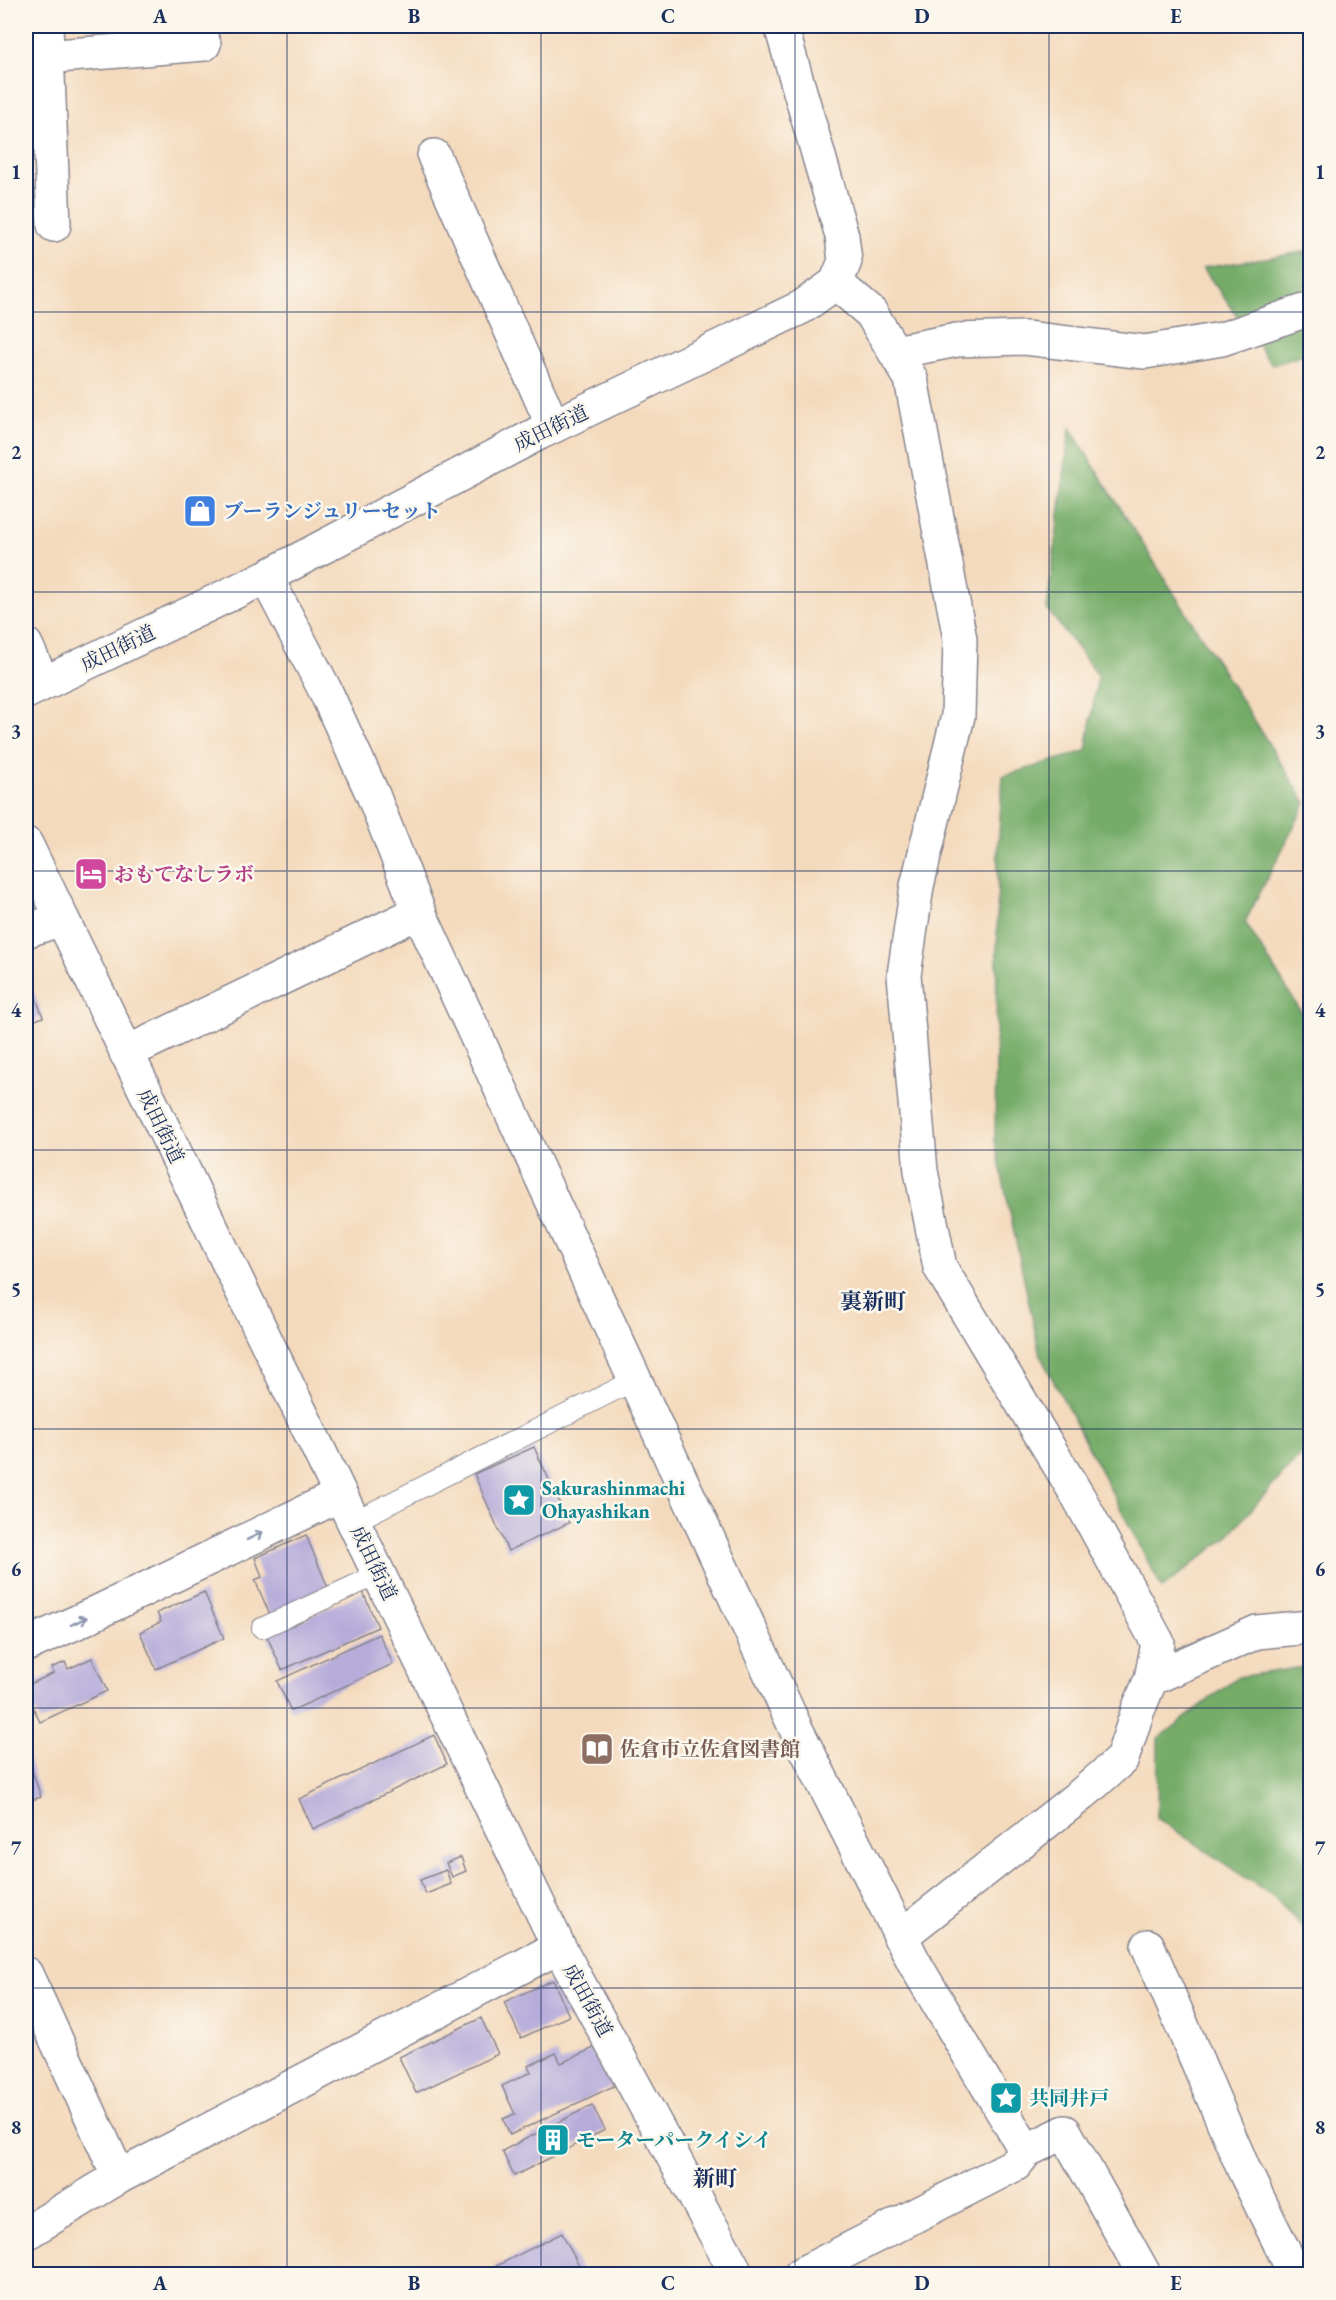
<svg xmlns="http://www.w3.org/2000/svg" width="1336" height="2300" viewBox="0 0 1336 2300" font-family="'EB Garamond','Noto Serif JP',serif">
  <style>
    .forest { fill: #74ac68; stroke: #486e63; stroke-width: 1.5 }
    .building { fill: #b6acda }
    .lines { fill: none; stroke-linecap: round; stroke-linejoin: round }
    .service-casing { stroke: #88848e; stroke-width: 22 }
    .minor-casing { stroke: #88848e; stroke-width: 36 }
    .tertiary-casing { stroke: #88848e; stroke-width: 36 }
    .service { stroke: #fff; stroke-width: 20 }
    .minor { stroke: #fff; stroke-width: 33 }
    .tertiary { stroke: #fff; stroke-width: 33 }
    .oneway { stroke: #8d97ae }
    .grid { fill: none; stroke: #1b2f5e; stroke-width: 1.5; stroke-opacity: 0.55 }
    .labels { text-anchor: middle; stroke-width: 5; stroke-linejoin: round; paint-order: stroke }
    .street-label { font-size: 20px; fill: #1b2f5e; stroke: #fbf7ec }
    .shop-label { font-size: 20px; font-weight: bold; fill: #366cbe; stroke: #fbf7ec; text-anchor: start }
    .hotel-label { font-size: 20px; font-weight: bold; fill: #b23c85; stroke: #fbf7ec; text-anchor: start }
    .culture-label { font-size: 20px; font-weight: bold; fill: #0d838f; stroke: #fbf7ec; text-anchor: start }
    .education-label { font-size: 20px; font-weight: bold; fill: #785e54; stroke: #fbf7ec; text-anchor: start }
    .quarter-label { font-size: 22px; font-weight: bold; fill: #1b2f5e; stroke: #fbf7ec }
    .neatline { fill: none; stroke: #1b2f5e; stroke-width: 2 }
    .grid-label { font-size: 20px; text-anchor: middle; font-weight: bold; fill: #1b2f5e }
  </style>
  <rect width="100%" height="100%" fill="#fbf7ec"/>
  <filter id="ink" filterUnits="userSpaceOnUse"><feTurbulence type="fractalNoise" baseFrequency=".0167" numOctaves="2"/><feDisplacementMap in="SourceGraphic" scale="12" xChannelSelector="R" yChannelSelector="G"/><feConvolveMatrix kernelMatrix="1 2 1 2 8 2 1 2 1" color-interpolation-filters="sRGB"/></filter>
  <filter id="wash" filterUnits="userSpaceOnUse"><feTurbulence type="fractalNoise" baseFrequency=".008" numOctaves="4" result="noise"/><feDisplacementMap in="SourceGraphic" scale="24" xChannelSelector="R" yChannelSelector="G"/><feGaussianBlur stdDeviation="1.35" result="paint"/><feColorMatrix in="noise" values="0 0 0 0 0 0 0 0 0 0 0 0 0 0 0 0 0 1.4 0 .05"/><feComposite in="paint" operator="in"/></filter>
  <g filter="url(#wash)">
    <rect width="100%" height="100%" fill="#f4dabd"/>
    <path class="forest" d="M 1310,251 L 1310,353 L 1272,365 L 1203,268 Z
      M 1070,428 L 1306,803 L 1245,922 L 1310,1026 L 1310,1459 L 1302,1453 L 1225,1539 L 1162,1588 L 1040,1355 L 995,1142 L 998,846 L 1003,776 L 1086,751 L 1098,675 L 1047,609 Z
      M 1310,1666 L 1310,1935 L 1274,1897 L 1157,1818 L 1158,1739 L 1238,1677 Z"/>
    <g id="blocks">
      <path class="building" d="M 26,971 L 43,1017 L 26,1024 Z
        M 534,1447 L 569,1523 L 508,1551 L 474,1474 Z
        M 306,1535 L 329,1590 L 270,1615 L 255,1580 L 262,1577 L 255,1558 Z
        M 204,1592 L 224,1638 L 156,1669 L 140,1632 L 161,1622 L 157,1613 Z
        M 363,1592 L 378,1627 L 282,1670 L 267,1636 Z
        M 379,1634 L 393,1664 L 291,1711 L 277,1681 Z
        M 92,1658 L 107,1691 L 40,1722 L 26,1692 L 26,1686 L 54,1673 L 51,1668 L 65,1662 L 68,1669 Z
        M 434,1735 L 447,1764 L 313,1829 L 299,1799 Z
        M 26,1752 L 41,1797 L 26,1802 Z
        M 461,1857 L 466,1871 L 452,1877 L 446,1863 Z
        M 446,1870 L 451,1884 L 426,1894 L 420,1880 Z
        M 553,1980 L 569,2016 L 521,2038 L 504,2002 Z
        M 481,2018 L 498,2054 L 416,2093 L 399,2057 Z
        M 598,2046 L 616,2085 L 510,2135 L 503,2119 L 515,2114 L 502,2086 L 531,2072 L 528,2066 L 556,2053 L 561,2063 Z
        M 592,2105 L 605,2130 L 514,2176 L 502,2151 Z
        M 562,2233 L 583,2274 L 497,2274 L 494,2267 Z"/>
    </g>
  </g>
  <g filter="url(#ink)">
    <use href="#blocks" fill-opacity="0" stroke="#88848e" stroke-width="1.5"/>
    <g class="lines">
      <defs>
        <path id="service" d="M 353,1522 L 635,1380
          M 262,1628 L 379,1574"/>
        <path id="minor" d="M 46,26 L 54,225
          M 46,57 L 204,44
          M 434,156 L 553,426
          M 836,283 L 871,313 L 911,379 L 960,639 L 958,716 L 917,886 L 904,975 L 921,1171 L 940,1267 L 1079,1498 L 1158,1643 L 1151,1679 L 1138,1710 L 1122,1759 L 1082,1794 L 900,1937
          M 895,352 L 957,340 L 1025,338 L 1145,352 L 1222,339 L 1310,309
          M 266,577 L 325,690 L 373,795 L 419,912 L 796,1729 L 915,1964 L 1026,2151
          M 26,645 L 43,683
          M 26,931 L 61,919
          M 126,1053 L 419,912
          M 26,1645 L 77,1622 L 340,1495
          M 1151,1679 L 1257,1632 L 1310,1627
          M 1148,1946 L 1244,2170 L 1295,2274
          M 26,1974 L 119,2177
          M 26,2233 L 119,2177 L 559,1947
          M 801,2274 L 1016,2164 L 1026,2151 L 1065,2132 L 1144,2274"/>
        <path id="tertiary" d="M 26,692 L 266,577 L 539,433 L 802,307 L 836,283 L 845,261 L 842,236 L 781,26
          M 26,844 L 559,1947 L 737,2274"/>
      </defs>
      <use href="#service" class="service-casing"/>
      <use href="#minor" class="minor-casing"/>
      <use href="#tertiary" class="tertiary-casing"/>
      <use href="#service" class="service"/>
      <use href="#minor" class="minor"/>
      <use href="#tertiary" class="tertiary"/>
    </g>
    <defs><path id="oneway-shaft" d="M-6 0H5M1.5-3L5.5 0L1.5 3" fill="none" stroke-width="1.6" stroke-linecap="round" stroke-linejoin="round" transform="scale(1.5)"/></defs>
    <g class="oneway">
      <use href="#oneway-shaft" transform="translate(255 1536) rotate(-26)"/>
      <use href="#oneway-shaft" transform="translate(79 1621) rotate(-25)"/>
    </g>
  </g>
  <path class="grid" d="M 287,26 L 287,2274M 541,26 L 541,2274M 795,26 L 795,2274M 1049,26 L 1049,2274M 26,312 L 1310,312M 26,592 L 1310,592M 26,871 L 1310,871M 26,1150 L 1310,1150M 26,1429 L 1310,1429M 26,1708 L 1310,1708M 26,1988 L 1310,1988"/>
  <defs>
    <symbol id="shop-square" viewBox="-11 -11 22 22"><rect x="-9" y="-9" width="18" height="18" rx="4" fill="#3f7fe0" stroke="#fbf7ec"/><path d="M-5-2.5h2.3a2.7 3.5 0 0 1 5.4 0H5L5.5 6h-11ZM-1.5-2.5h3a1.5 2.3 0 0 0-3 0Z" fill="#fff"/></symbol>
    <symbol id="hotel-square" viewBox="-11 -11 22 22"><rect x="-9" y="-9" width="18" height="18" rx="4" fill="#d1479c" stroke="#fbf7ec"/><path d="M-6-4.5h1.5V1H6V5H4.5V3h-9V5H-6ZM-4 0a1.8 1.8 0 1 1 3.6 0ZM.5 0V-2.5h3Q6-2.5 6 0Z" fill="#fff"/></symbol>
    <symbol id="sight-square" viewBox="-11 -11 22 22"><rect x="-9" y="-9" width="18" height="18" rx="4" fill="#0f9aa8" stroke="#fbf7ec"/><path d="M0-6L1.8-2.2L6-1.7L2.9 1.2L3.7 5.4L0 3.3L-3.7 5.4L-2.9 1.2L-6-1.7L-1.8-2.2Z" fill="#fff"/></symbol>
    <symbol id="library-square" viewBox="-11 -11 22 22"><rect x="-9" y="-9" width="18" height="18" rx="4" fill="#8d6e63" stroke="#fbf7ec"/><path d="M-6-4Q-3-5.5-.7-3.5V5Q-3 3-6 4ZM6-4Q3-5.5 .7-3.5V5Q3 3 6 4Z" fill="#fff"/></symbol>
    <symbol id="building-square" viewBox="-11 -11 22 22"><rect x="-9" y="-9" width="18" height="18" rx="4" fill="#0f9aa8" stroke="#fbf7ec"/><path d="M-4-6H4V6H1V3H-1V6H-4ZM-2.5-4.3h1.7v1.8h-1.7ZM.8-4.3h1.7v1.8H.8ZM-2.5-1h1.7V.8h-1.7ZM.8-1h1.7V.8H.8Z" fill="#fff"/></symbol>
  </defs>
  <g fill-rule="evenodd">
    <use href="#shop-square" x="181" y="492" width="38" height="38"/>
    <use href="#hotel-square" x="72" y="855" width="38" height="38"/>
    <use href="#sight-square" x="500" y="1481" width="38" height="38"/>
    <use href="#library-square" x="578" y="1730" width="38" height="38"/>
    <use href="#sight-square" x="987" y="2079" width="38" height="38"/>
    <use href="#building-square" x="534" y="2121" width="38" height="38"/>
  </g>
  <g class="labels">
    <g class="street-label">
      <text transform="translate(551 428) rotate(-26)" y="7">成田街道</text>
      <text transform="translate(118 648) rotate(-26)" y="7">成田街道</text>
      <text transform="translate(161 1126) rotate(64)" y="7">成田街道</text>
      <text transform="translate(374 1563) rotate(64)" y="7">成田街道</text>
      <text transform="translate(588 2000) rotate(61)" y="7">成田街道</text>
    </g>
    <g class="shop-label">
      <text x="223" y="518">ブーランジュリーセット</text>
    </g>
    <g class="hotel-label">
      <text x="114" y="881">おもてなしラボ</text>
    </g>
    <g class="culture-label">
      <text x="542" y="1495">Sakurashinmachi<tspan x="542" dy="23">Ohayashikan</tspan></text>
      <text x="1029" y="2105">共同井戸</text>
      <text x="576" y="2147">モーターパークイシイ</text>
    </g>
    <g class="education-label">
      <text x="620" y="1756">佐倉市立佐倉図書館</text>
    </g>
    <g class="quarter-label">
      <text x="873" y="1309">裏新町</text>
      <text x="715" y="2186">新町</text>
    </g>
  </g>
  <rect width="1336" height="2300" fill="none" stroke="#fbf7ec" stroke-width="66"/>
  <rect x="33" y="33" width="1270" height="2234" class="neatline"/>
  <g class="grid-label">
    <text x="160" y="23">A</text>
    <text x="414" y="23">B</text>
    <text x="668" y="23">C</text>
    <text x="922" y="23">D</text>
    <text x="1176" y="23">E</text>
    <text x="16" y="179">1</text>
    <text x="1320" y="179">1</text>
    <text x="16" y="459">2</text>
    <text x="1320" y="459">2</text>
    <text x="16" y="738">3</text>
    <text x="1320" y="738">3</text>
    <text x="16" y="1017">4</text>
    <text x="1320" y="1017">4</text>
    <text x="16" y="1296">5</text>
    <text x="1320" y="1296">5</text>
    <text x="16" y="1576">6</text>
    <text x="1320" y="1576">6</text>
    <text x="16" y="1855">7</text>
    <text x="1320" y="1855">7</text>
    <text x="16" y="2134">8</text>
    <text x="1320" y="2134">8</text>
    <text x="160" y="2290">A</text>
    <text x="414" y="2290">B</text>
    <text x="668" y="2290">C</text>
    <text x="922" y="2290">D</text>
    <text x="1176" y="2290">E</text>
  </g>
</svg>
